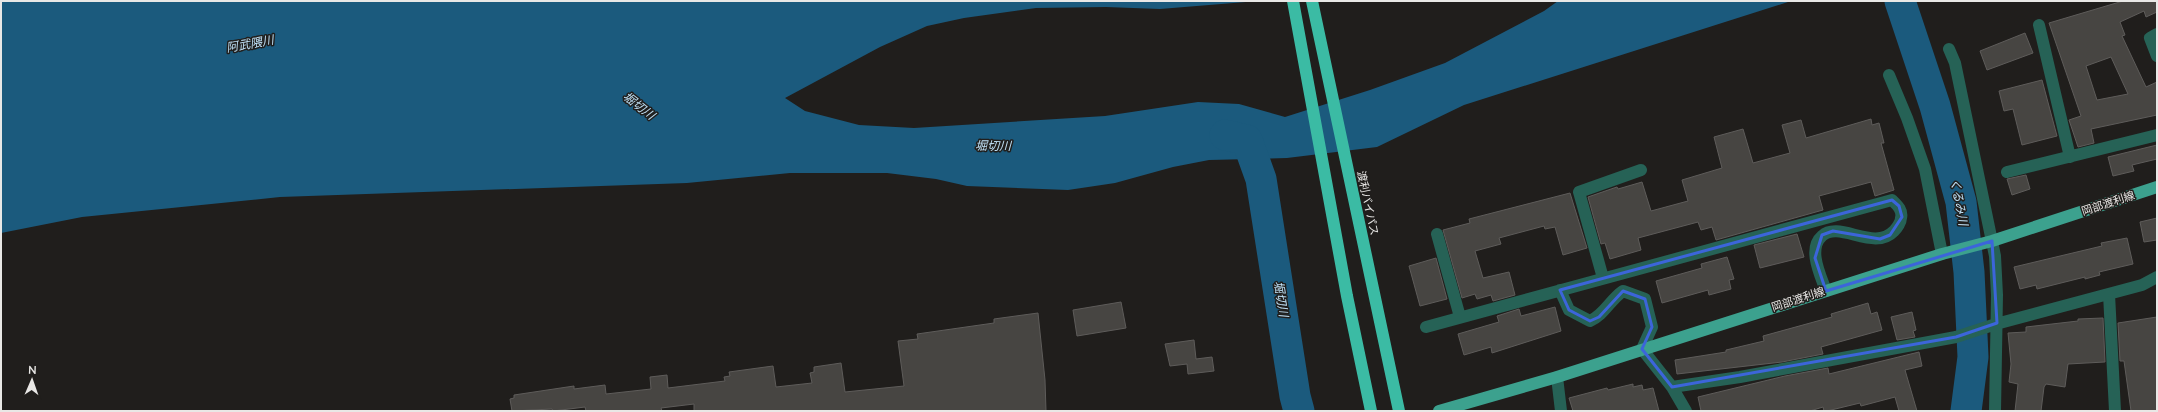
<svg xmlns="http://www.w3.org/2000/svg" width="2158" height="412" viewBox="0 0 2158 412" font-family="Lato,'Noto Sans JP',sans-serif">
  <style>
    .water { fill: #1b5a7d }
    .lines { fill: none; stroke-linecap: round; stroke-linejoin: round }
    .river { stroke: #1b5a7d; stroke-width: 31 }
    .building { fill: #474542; stroke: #5e5c5a; fill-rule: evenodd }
    .minor { stroke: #266256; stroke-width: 12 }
    .major { stroke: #3ca18e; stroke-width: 12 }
    .highway { stroke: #3bbba4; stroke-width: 12 }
    .marked { fill: none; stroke: #3c65da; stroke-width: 3; stroke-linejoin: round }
    .labels { text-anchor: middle; stroke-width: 3; stroke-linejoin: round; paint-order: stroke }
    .street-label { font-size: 11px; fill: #e9e8e6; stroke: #201e1c }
    .water-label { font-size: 12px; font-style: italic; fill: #bfe0f5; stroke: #201e1c }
  </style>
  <rect width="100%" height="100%" fill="#201e1c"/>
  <path class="water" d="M 1,1 L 1258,1 L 1160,9 L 1106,7 L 1036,8 L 964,18 L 927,26 L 880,47 L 785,98 L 805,111 L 859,125 L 914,128 L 1105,116 L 1198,102 L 1239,104 L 1285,117 L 1370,90 L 1445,63 L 1544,11 L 1558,1 L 1791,1 L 1464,105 L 1377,147 L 1287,158 L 1209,160 L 1173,167 L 1115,183 L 1068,190 L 967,186 L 936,179 L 887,173 L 790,173 L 687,183 L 280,197 L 82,217 L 1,233 Z"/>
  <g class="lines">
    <path class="river" d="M 1900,1 L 1935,106 L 1961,202 L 1969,272 L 1973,357 L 1966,411
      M 1225,135 L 1247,140 L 1261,179 L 1295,396 L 1299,411"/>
  </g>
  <path class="building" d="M 2123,1 L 2157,1 L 2157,12 L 2146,17 L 2144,11 L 2120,22 L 2125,35 L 2122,36 L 2146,87 L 2157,82 L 2157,115 L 2091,129 L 2094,143 L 2078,147 L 2069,120 L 2081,116 L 2049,23 ZM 2111,57 L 2128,94 L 2097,100 L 2086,66 Z
    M 2025,33 L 2033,53 L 1987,70 L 1980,51 Z
    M 2042,80 L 2057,136 L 2022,145 L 2013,109 L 2004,111 L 1999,91 Z
    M 1871,119 L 1872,125 L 1879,123 L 1884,143 L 1881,143 L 1894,190 L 1875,196 L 1871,182 L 1819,196 L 1823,210 L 1716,240 L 1712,227 L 1701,230 L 1698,222 L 1638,238 L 1641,250 L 1610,259 L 1605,243 L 1601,244 L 1588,197 L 1614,188 L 1617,187 L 1618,189 L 1642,182 L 1651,211 L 1688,201 L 1682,180 L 1722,168 L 1714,137 L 1743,129 L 1753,163 L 1790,153 L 1782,125 L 1801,120 L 1806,138 Z
    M 2157,145 L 2157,159 L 2132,165 L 2134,171 L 2113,176 L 2108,157 Z
    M 2026,175 L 2030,189 L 2012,195 L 2007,179 Z
    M 1570,193 L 1587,248 L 1563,255 L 1555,227 L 1545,229 L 1544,226 L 1499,238 L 1501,244 L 1475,251 L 1483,278 L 1509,272 L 1515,295 L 1493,301 L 1491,295 L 1477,299 L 1475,294 L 1462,298 L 1443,230 L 1470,223 L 1469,219 Z
    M 2157,218 L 2157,240 L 2144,242 L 2140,222 Z
    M 1797,234 L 1804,257 L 1760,268 L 1754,245 Z
    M 2127,238 L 2133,264 L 2099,272 L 2100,275 L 2085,279 L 2085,277 L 2037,289 L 2036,285 L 2020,289 L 2014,267 L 2102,246 L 2101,243 Z
    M 1727,257 L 1734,279 L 1729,280 L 1731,289 L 1709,295 L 1708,290 L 1662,303 L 1656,281 L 1702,268 L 1701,264 Z
    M 1436,258 L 1447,299 L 1420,306 L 1409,266 Z
    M 1121,302 L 1126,328 L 1077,336 L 1073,310 Z
    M 1868,303 L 1871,314 L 1877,312 L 1882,330 L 1821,347 L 1823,354 L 1782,362 L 1677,374 L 1675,360 L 1726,352 L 1726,350 L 1764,341 L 1763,336 L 1832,317 L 1831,314 Z
    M 1555,307 L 1561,331 L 1492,353 L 1491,347 L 1464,355 L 1458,334 L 1499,322 L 1497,316 L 1519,309 L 1521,316 Z
    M 1912,312 L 1916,330 L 1913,331 L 1915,337 L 1897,340 L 1891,317 Z
    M 1038,313 L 1045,380 L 1046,411 L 694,411 L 694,404 L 661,408 L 662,411 L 586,411 L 585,407 L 553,411 L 552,409 L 512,411 L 510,399 L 514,398 L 514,395 L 574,386 L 574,389 L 605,385 L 606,394 L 651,389 L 650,377 L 667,375 L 668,388 L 725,381 L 724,377 L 730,376 L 729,372 L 773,366 L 776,387 L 812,383 L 810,373 L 814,372 L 814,367 L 841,363 L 845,392 L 904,386 L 898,341 L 918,339 L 917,334 L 994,323 L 994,319 Z
    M 2157,317 L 2157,411 L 2131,411 L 2124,361 L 2120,361 L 2118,323 Z
    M 2103,318 L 2105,362 L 2068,364 L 2065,387 L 2046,384 L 2044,387 L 2041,411 L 2015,411 L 2018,384 L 2009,382 L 2011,364 L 2008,333 L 2026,332 L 2026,327 L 2078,321 L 2078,319 Z
    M 1194,340 L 1196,359 L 1212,357 L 1214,371 L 1188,374 L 1187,364 L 1170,366 L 1165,344 Z
    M 1919,352 L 1922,366 L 1905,370 L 1917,411 L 1899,411 L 1895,397 L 1861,406 L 1860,403 L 1827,411 L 1824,411 L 1823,407 L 1810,411 L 1701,411 L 1698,397 L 1785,376 L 1828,368 L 1829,374 Z
    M 1633,384 L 1633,387 L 1642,385 L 1643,390 L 1653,388 L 1659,411 L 1573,411 L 1569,398 L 1607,388 L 1608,390 Z"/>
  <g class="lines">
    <path class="minor" d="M 2039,25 L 2070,157
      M 2157,34 L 2150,38 L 2157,56
      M 1949,49 L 1955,63 L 1995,256 L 1997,295 L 1995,411
      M 1889,75 L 1907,118 L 1925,169 L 1942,254
      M 2007,172 L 2157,135
      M 1437,234 L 1460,317
      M 1603,278 L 1579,192 L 1641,170
      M 1560,290 L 1569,310 L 1590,321 C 1604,315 1610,300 1623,291 L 1645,299 L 1652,327 L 1642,349 L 1672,387 L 1686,411
      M 2109,294 L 2115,411
      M 1426,327 L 1892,200 C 1897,205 1903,210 1901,218 C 1901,222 1897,228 1894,231 C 1874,252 1839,220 1822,236 C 1807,249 1821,276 1826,291
      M 1557,377 L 1561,411
      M 1672,387 L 1740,377 L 1956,337 L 1996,324 L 2142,285 L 2157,277"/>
    <path class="major" d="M 1439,411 L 1557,377 L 1942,254 L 1992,241 L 2157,187"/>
    <path class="highway" d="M 1293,1 L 1347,296 L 1371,411
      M 1312,1 L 1399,411"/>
  </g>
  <path class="marked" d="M 1892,200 L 1899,206 L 1902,217 L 1890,235 L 1880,239 L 1833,231 L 1822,235 L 1815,258 L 1826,291 L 1992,241 L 1997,323 L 1956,337 L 1672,387 L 1642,349 L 1652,327 L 1645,299 L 1623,291 L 1599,317 L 1590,321 L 1569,310 L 1560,290 Z"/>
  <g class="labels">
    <g class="street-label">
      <text transform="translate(1368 203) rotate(78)" y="4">渡利バイパス</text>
      <text transform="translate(2108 203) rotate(-18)" y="4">岡部渡利線</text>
      <text transform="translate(1798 299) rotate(-18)" y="4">岡部渡利線</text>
    </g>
    <g class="water-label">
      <text transform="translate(250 44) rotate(-10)" y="4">阿武隈川</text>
      <text transform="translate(639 106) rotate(38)" y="4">堀切川</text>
      <text transform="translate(993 146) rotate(1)" y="4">堀切川</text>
      <text transform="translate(1959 202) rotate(79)" y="4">くるみ川</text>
      <text transform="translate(1281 299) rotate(81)" y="4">堀切川</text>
    </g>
  </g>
  <rect width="2158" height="412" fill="none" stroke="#e9e8e6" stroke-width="4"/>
  <g transform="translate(32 380) rotate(2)" stroke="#201e1c" stroke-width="3" paint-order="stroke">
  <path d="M0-3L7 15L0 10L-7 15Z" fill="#e9e8e6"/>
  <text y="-6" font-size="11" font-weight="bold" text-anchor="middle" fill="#e9e8e6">N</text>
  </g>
</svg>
